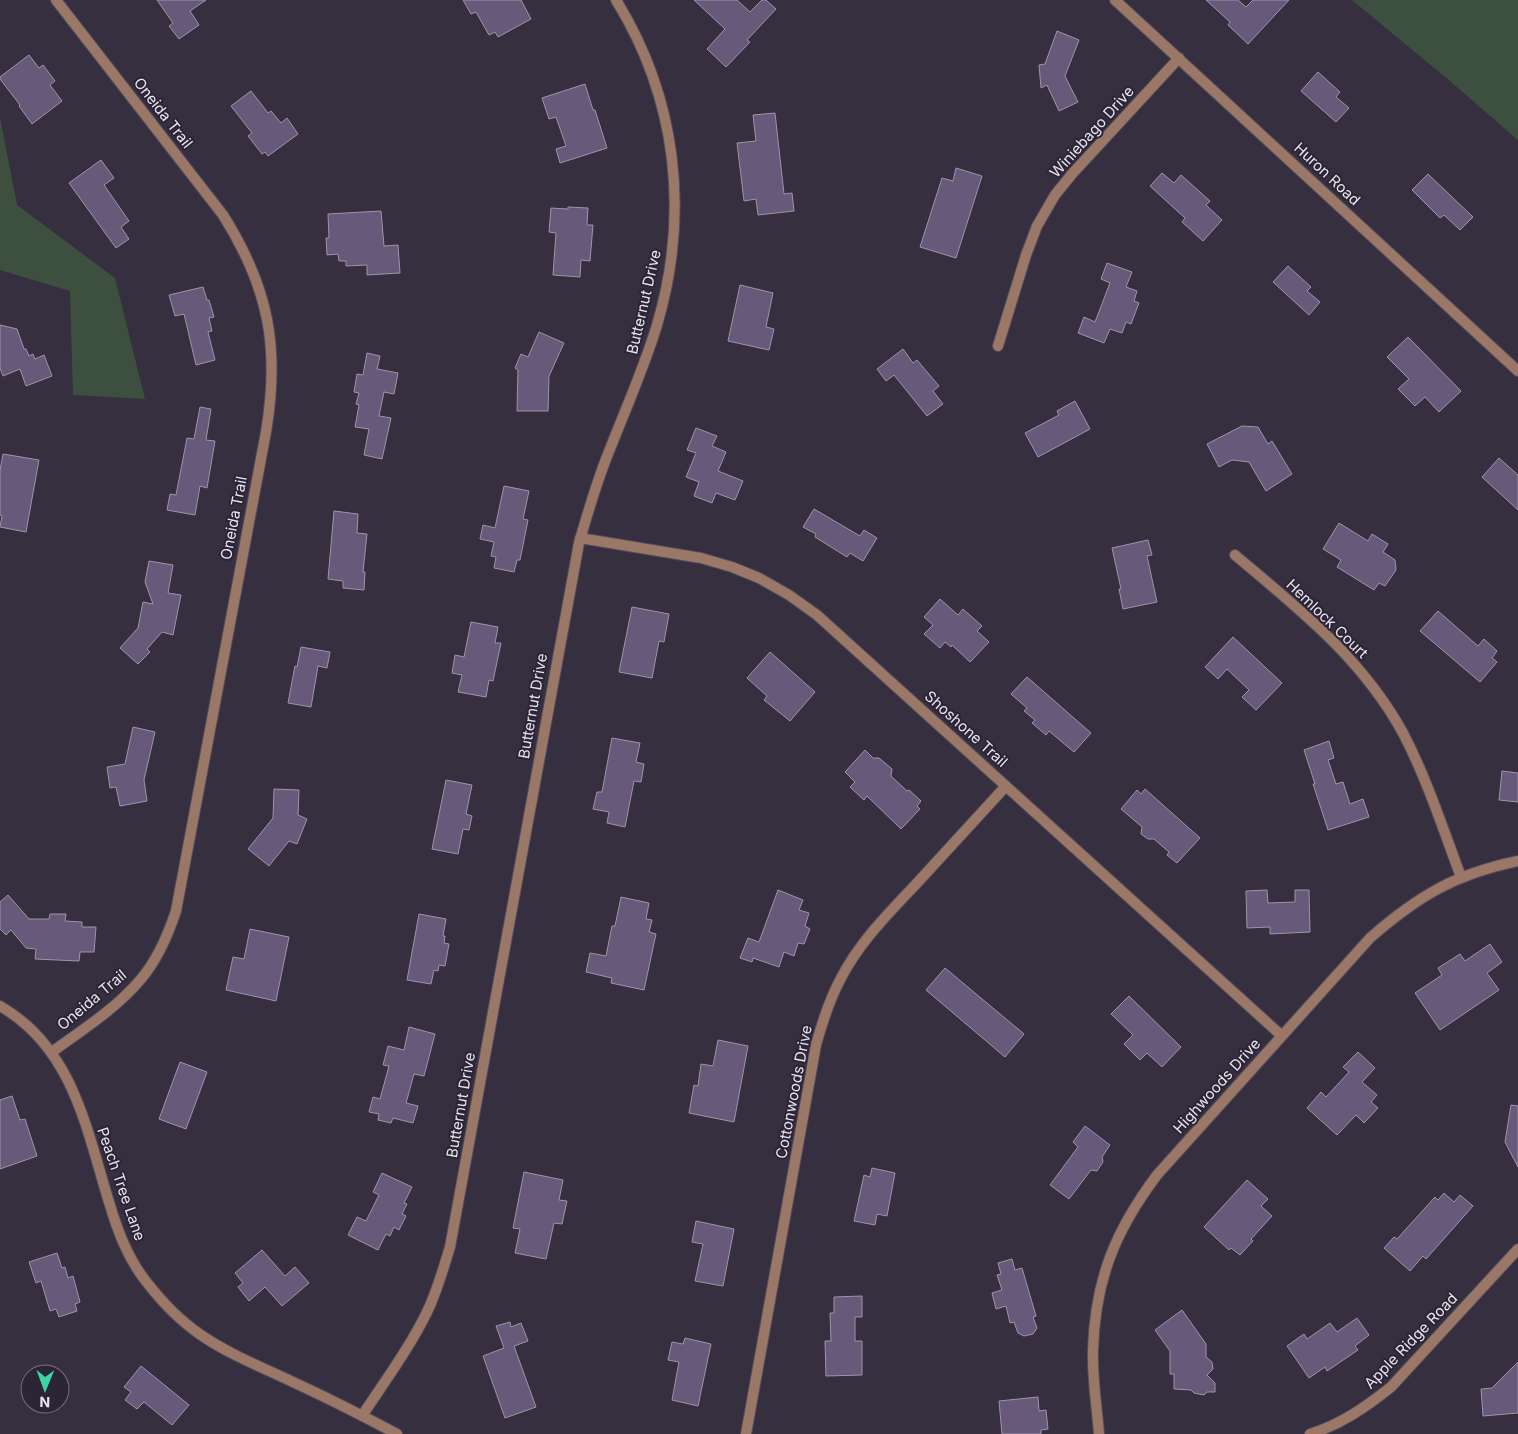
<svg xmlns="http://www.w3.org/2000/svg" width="1518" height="1434" viewBox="0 0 1518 1434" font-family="Inter,sans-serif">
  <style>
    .green { fill: #3d503f }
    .building { fill: #675979; stroke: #9e95a9 }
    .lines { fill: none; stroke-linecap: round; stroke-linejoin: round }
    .street-casing { stroke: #524c5b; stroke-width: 12 }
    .street { stroke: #9b7767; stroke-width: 10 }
    .labels { text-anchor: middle; stroke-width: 4; stroke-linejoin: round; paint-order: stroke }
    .street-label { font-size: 15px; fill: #e8e4ef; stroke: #2c2535 }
  </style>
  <rect width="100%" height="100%" fill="#362f3f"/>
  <path class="green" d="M 1352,0 L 1518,0 L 1518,140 L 1451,82 Z
    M 0,117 L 17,205 L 115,278 L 145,399 L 73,395 L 70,291 L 0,270 Z"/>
  <path class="building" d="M 157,0 L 206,0 L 190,11 L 199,25 L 179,39 L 169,26 L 173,23 Z
    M 463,0 L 521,0 L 531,19 L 498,37 L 495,32 L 489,35 L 476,12 L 471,14 Z
    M 694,0 L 737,0 L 750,12 L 762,0 L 766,0 L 776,9 L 747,40 L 750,42 L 726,67 L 707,49 L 725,29 Z
    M 1206,0 L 1238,0 L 1246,7 L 1253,0 L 1289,0 L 1248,44 L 1228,25 L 1230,22 Z
    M 1057,31 L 1079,40 L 1065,76 L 1078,102 L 1059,111 L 1047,85 L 1041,88 L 1039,65 L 1045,64 Z
    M 29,55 L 39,68 L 43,65 L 55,81 L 50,85 L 62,101 L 32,124 L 19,106 L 20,105 L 0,79 L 0,77 Z
    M 1318,72 L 1340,92 L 1336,97 L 1349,108 L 1336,122 L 1301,91 Z
    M 585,84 L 593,110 L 595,110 L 607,148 L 560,163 L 556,149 L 566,146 L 556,117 L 549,119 L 542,98 Z
    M 251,91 L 268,113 L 271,111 L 281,123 L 287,118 L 298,134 L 268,156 L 265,152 L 262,154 L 248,136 L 252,133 L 231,106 Z
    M 775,113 L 784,194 L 792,193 L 794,211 L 758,215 L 756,199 L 744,201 L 737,143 L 756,141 L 753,115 Z
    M 101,160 L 114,178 L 104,185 L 129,221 L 121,227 L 129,239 L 116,248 L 69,183 Z
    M 956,168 L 982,176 L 956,258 L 920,247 L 942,178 L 953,181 Z
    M 1162,173 L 1174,183 L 1181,175 L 1210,201 L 1206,205 L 1222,220 L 1203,241 L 1182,222 L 1185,218 L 1150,186 Z
    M 1428,174 L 1473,217 L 1460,230 L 1444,215 L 1440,218 L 1412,190 Z
    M 568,207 L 588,208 L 587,225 L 593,225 L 590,261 L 581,260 L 580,277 L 553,275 L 556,233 L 549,232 L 551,208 L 568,209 Z
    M 381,211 L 384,246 L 398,245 L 400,273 L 367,275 L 367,265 L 346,266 L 346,261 L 339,261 L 338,254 L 327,255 L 326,238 L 329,238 L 328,214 Z
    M 1107,263 L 1132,272 L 1126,287 L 1137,291 L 1134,301 L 1139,303 L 1131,324 L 1126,322 L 1122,333 L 1110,329 L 1104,343 L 1078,333 L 1084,317 L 1095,322 L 1110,283 L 1101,279 Z
    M 1288,266 L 1311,287 L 1307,291 L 1320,302 L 1309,315 L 1273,282 Z
    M 740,285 L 773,293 L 766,327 L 774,329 L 769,350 L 728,341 Z
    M 203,287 L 207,300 L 209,300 L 214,317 L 209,318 L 212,331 L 208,332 L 215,360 L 196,365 L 184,314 L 175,316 L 169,295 Z
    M 0,325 L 17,329 L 24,349 L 26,349 L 29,356 L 33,354 L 35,359 L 44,355 L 52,376 L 26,386 L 20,369 L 3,376 L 0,368 Z
    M 539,332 L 564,343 L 549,376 L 548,411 L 517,411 L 518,370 L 515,368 L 521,354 L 528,357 Z
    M 1408,337 L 1461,391 L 1439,412 L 1425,397 L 1415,406 L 1398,389 L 1409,379 L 1387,357 Z
    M 903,349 L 913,363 L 917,360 L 939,386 L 933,391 L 943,404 L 927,416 L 894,375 L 886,381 L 877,369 Z
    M 367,353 L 380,356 L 377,369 L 398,373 L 394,394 L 384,392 L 379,416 L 391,418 L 382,459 L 364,455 L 369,429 L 355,427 L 359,405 L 356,404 L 359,393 L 354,392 L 357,374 L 363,375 Z
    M 1075,401 L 1090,429 L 1038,457 L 1025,433 L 1059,415 L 1057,411 Z
    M 200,407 L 211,409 L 206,440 L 215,441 L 207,488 L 200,486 L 195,515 L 167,510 L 170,494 L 176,495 L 187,438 L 194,439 Z
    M 1242,426 L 1258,427 L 1268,444 L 1272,441 L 1292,474 L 1266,491 L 1249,462 L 1232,460 L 1219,467 L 1207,444 Z
    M 696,428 L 717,436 L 712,446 L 726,452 L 718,471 L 743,481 L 735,500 L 716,493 L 712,503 L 694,496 L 699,482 L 686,477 L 696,453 L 687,450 Z
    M 3,454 L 39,460 L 26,532 L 0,527 L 2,516 L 0,515 L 0,470 Z
    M 1499,458 L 1518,475 L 1518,510 L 1482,477 Z
    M 504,486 L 529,491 L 523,519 L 528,520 L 520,560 L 517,560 L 514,572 L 494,568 L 496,557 L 491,556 L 494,542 L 480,539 L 483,525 L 495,528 Z
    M 814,509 L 860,536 L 864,530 L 877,538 L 863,561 L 850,553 L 847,557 L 815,537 L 816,534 L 803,527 Z
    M 334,511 L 358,514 L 357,533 L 367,534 L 363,572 L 365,572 L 364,590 L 343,588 L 343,581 L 328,579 Z
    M 1339,523 L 1368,541 L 1372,534 L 1388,544 L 1383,552 L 1395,560 L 1396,570 L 1385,586 L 1379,583 L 1374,590 L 1337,567 L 1341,560 L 1323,549 Z
    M 1148,540 L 1152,555 L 1147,556 L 1157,602 L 1123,609 L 1119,589 L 1121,589 L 1112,548 Z
    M 149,561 L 173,565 L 168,593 L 181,595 L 173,635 L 162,632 L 147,649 L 150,652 L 138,664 L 120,648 L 138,628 L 143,602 L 153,604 L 145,582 Z
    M 940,599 L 958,615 L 963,609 L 982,626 L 977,631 L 989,642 L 970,662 L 952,645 L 951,647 L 945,642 L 940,648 L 924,634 L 933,625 L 924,617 Z
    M 632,607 L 669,614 L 664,642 L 659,641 L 652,678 L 619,672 Z
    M 1438,611 L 1478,646 L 1484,639 L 1497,651 L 1492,658 L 1497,662 L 1480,682 L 1420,631 Z
    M 471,622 L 498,627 L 495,643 L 501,643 L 493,681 L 489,680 L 486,697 L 458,692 L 462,675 L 452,673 L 455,655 L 464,657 Z
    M 1233,637 L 1282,683 L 1256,710 L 1242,697 L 1249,690 L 1227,669 L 1218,679 L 1205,667 Z
    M 301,647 L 330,652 L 327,668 L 318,666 L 311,707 L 288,703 L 295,666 L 297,667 Z
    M 770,652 L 815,692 L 790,721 L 764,700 L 767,696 L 747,678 Z
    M 1027,677 L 1091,733 L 1074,752 L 1049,731 L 1046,735 L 1032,723 L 1035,720 L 1024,711 L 1027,708 L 1011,694 Z
    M 133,727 L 155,732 L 144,780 L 147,801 L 120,806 L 116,787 L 110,788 L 107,767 L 125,764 Z
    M 612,738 L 640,743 L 636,762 L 644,764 L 641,782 L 634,781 L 625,827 L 607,823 L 609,812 L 593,809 L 597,792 L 602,792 Z
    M 1329,741 L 1334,758 L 1328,760 L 1336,784 L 1343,782 L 1350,804 L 1363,799 L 1369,817 L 1328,830 L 1313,784 L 1315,784 L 1304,750 Z
    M 865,750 L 873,758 L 879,758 L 892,769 L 891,776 L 907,791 L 909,790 L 921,801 L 917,806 L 920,809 L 901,829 L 867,796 L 864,800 L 850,787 L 855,782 L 845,772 Z
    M 1502,771 L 1518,773 L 1518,802 L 1499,800 Z
    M 446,780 L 472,785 L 466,814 L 472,816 L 469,830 L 463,829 L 458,854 L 432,849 Z
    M 274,789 L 299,790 L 298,815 L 307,819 L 297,844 L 289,841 L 269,866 L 248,849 L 273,818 Z
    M 1145,789 L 1200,838 L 1177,863 L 1167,855 L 1169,852 L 1154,839 L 1148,839 L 1141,834 L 1142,827 L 1121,809 L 1137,790 L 1141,794 Z
    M 778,890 L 803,900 L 799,910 L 809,913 L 805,926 L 810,929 L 804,944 L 798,943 L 794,956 L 784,952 L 779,967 L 753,958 L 752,962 L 740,958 L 748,938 L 759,942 Z
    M 1267,890 L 1268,903 L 1295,902 L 1295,890 L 1309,890 L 1310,932 L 1270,934 L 1270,927 L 1247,928 L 1246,891 Z
    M 8,895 L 29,919 L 49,919 L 50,914 L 66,914 L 65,921 L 82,922 L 82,927 L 96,927 L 94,952 L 80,952 L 79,961 L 35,959 L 36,949 L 26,948 L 11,930 L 6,935 L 0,929 L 0,902 Z
    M 621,897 L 649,903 L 646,919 L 652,920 L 649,932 L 656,934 L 644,990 L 611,983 L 612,978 L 586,972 L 590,953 L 606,956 L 612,926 L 615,926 Z
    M 419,914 L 446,919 L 443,936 L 445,936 L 444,943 L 449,944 L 445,966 L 439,965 L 438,971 L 434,970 L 431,984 L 407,980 Z
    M 250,929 L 289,937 L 276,1001 L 226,990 L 233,957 L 244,959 Z
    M 1490,944 L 1502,962 L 1487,973 L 1499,990 L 1440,1030 L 1415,993 L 1442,975 L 1438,968 L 1460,954 L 1465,961 Z
    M 945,968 L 1024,1034 L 1005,1057 L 926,990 Z
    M 1129,996 L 1181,1047 L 1162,1067 L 1147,1053 L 1140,1060 L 1124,1044 L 1133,1035 L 1111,1014 Z
    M 409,1027 L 435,1034 L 424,1076 L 414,1074 L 406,1103 L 418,1106 L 413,1123 L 393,1118 L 391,1123 L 378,1120 L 379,1114 L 369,1112 L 373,1097 L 380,1099 L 389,1066 L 383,1065 L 388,1046 L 404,1050 Z
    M 718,1040 L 748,1046 L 734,1122 L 689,1113 L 694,1085 L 698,1086 L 701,1064 L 713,1066 Z
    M 1358,1052 L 1375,1068 L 1362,1082 L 1377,1095 L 1371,1102 L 1378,1108 L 1364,1123 L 1356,1115 L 1337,1135 L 1307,1108 L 1321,1092 L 1326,1097 L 1349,1072 L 1343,1067 Z
    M 180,1062 L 207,1072 L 186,1129 L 159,1119 Z
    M 12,1096 L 20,1120 L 25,1119 L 37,1156 L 0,1169 L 0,1100 Z
    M 1511,1105 L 1518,1106 L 1518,1167 L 1505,1142 Z
    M 1085,1126 L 1110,1145 L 1102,1157 L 1103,1162 L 1097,1171 L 1091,1170 L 1069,1199 L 1050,1185 L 1078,1147 L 1073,1142 Z
    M 872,1168 L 895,1173 L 887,1216 L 877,1214 L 875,1225 L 854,1221 L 864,1175 L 870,1177 Z
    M 524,1172 L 563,1180 L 559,1200 L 567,1201 L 562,1224 L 554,1223 L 546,1259 L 515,1253 L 520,1229 L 513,1228 Z
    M 382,1173 L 412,1187 L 404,1203 L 407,1204 L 402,1214 L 406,1216 L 399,1230 L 394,1227 L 390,1236 L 386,1234 L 378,1250 L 348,1235 L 357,1217 L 366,1221 L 379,1195 L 373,1192 Z
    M 1247,1180 L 1268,1199 L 1261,1206 L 1272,1216 L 1251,1239 L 1253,1241 L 1240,1255 L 1231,1248 L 1229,1250 L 1204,1227 Z
    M 1444,1193 L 1454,1202 L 1460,1195 L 1473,1206 L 1426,1259 L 1423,1256 L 1410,1271 L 1384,1248 L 1394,1237 L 1397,1239 L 1435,1197 L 1438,1200 Z
    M 696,1221 L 734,1229 L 723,1286 L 695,1281 L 703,1244 L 692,1242 Z
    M 262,1250 L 285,1276 L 295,1267 L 309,1283 L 282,1306 L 265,1287 L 249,1301 L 238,1287 L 243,1283 L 235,1273 Z
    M 57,1253 L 62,1268 L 65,1267 L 68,1278 L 73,1276 L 80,1302 L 75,1304 L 77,1311 L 59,1317 L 56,1309 L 50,1311 L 41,1281 L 36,1283 L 29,1262 Z
    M 1012,1259 L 1015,1270 L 1022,1268 L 1036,1316 L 1033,1317 L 1037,1328 L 1033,1334 L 1024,1336 L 1018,1333 L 1014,1322 L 1010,1323 L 1006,1306 L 996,1309 L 992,1293 L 1002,1290 L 997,1275 L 1001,1274 L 998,1263 Z
    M 862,1296 L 862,1317 L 855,1317 L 855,1341 L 862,1341 L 862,1375 L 826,1376 L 825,1341 L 831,1341 L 830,1313 L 834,1313 L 834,1297 Z
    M 1182,1310 L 1206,1344 L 1206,1357 L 1212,1362 L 1213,1369 L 1207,1375 L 1215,1383 L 1215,1392 L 1207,1392 L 1204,1395 L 1194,1393 L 1191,1390 L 1174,1389 L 1174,1374 L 1170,1374 L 1170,1351 L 1155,1330 Z
    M 1357,1318 L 1369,1335 L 1355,1346 L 1358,1350 L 1327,1371 L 1325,1367 L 1309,1378 L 1287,1346 L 1304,1334 L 1307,1339 L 1330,1323 L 1337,1332 Z
    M 510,1322 L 511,1327 L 521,1323 L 528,1341 L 514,1346 L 536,1407 L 505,1418 L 483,1356 L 504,1348 L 496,1326 Z
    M 685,1338 L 711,1344 L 698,1406 L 672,1400 L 679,1362 L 668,1360 L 672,1342 L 683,1344 Z
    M 1518,1362 L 1518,1413 L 1483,1416 L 1481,1389 L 1492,1388 Z
    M 141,1366 L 189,1405 L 172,1425 L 144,1402 L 137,1409 L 125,1400 L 131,1392 L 124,1387 Z
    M 1038,1397 L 1039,1411 L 1046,1410 L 1048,1429 L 1041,1430 L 1041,1434 L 1002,1434 L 999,1401 Z"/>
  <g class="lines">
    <defs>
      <path id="street" d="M 1115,0 L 1518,371
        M 998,346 L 1026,255 L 1037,226 L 1055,195 L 1072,174 L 1179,58
        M 580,538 L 701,558 L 732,567 L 759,578 L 789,595 L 817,615 L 1282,1036
        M 1235,555 C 1300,610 1361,657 1403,733 C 1427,779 1443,829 1461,877
        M 0,1006 C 73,1048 86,1128 109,1202 C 117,1229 127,1257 145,1280 C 161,1301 179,1320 201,1335 C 230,1355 264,1368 295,1383 C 330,1399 363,1416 397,1434
        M 52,1052 C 82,1030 117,1008 141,979 C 158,959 168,935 176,911 L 266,432 C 280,348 269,288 223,215 L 56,0
        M 362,1416 C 384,1382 409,1349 427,1312 C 437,1292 443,1269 450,1247 L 579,543 C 588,512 597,480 610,449 C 626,408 644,368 657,325 C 690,213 677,99 616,0
        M 746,1434 L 816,1045 C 822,1023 829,1001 840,980 C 859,942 889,913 918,882 C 947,850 977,818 1006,786
        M 1099,1434 C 1097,1407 1092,1378 1093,1350 C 1095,1280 1115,1231 1157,1175 L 1370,938 C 1418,896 1455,874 1518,861
        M 1310,1434 C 1340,1425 1366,1407 1391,1387 L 1518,1249"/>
    </defs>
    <use href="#street" class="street-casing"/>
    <use href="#street" class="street"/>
  </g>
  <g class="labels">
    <g class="street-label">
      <text transform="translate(163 113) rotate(52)" y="5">Oneida Trail</text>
      <text transform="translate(1092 132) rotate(-48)" y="5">Winiebago Drive</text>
      <text transform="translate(1327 174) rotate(43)" y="5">Huron Road</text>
      <text transform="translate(644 302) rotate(-77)" y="5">Butternut Drive</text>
      <text transform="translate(234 518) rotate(-79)" y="5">Oneida Trail</text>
      <text transform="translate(1327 619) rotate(44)" y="5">Hemlock Court</text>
      <text transform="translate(533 706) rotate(-80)" y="5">Butternut Drive</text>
      <text transform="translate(966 729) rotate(42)" y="5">Shoshone Trail</text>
      <text transform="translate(92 1000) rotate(-40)" y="5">Oneida Trail</text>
      <text transform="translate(1217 1086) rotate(-48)" y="5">Highwoods Drive</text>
      <text transform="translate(794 1092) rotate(-79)" y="5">Cottonwoods Drive</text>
      <text transform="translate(461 1105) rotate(-80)" y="5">Butternut Drive</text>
      <text transform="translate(121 1184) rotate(71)" y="5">Peach Tree Lane</text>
      <text transform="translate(1411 1341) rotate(-46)" y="5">Apple Ridge Road</text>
    </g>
  </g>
  <g transform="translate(45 1389) rotate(181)"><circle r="24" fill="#2c2535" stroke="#77717f"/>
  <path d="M0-4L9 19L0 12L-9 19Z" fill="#3ed4a2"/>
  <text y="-8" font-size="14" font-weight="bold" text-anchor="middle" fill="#e8e4ef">N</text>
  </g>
</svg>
